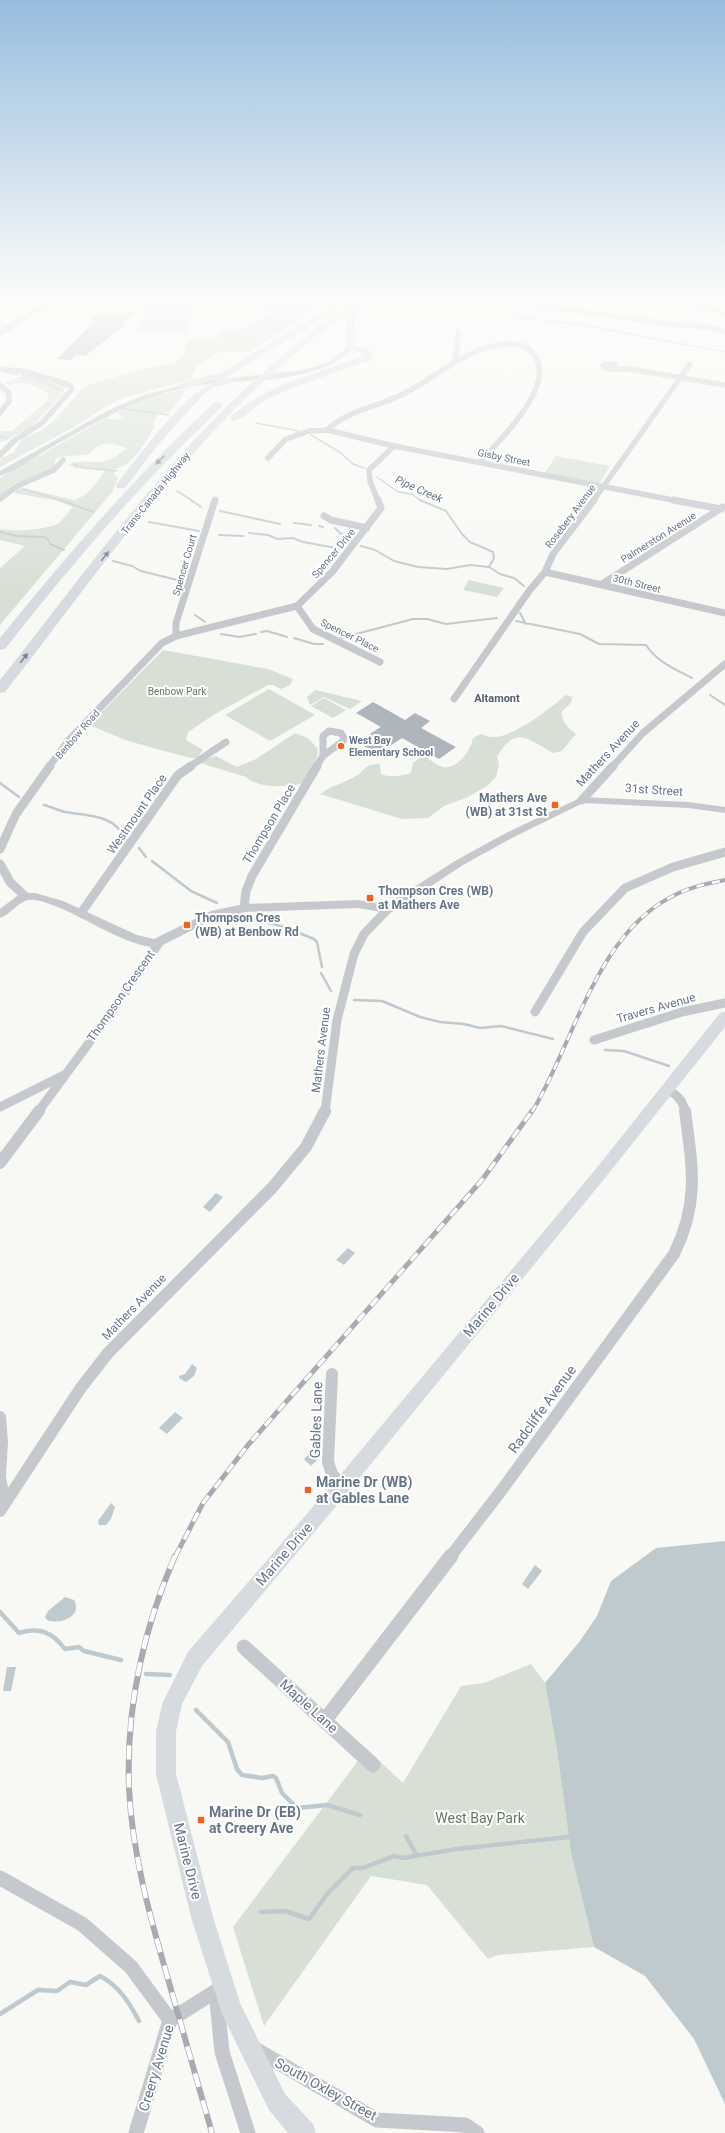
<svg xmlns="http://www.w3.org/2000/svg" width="725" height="2133" viewBox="0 0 725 2133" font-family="Roboto,sans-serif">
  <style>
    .green { fill: #d8e0d6 }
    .water { fill: #bfcacf }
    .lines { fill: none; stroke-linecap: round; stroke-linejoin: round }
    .stream-far3 { stroke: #bfcacf; stroke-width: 1.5 }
    .stream-far2 { stroke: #bfcacf; stroke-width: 2 }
    .stream-far1 { stroke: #bfcacf; stroke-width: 2.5 }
    .stream { stroke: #bfcacf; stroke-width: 4.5 }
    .building { fill: #aeb5bc }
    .minor-far4 { stroke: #c5c8cd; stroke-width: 5.5 }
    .minor-far3 { stroke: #c5c8cd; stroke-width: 7 }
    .minor-far2 { stroke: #c5c8cd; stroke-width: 9 }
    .minor-far1 { stroke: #c5c8cd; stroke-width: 12 }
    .minor { stroke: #c5c8cd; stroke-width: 15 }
    .tertiary { fill: #c5c8cd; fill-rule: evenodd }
    .secondary { fill: #d6dbe0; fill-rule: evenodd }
    .motorway { fill: #d6dbe0; fill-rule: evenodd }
    .rail-far2-casing { stroke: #a7acb3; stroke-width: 4 }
    .rail-far1-casing { stroke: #a7acb3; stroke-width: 5 }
    .rail-casing { stroke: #a7acb3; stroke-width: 6 }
    .rail-far2 { stroke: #fff; stroke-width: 2.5; stroke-dasharray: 8; stroke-linecap: butt }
    .rail-far1 { stroke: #fff; stroke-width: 3.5; stroke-dasharray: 10; stroke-linecap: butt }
    .rail { stroke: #fff; stroke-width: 4.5; stroke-dasharray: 14; stroke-linecap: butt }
    .oneway { fill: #768495 }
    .poi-dot { fill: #ee631f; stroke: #fff; stroke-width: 1.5 }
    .labels { text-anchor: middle; stroke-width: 4; stroke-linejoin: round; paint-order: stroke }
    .far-street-label { font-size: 10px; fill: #657588; stroke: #fff }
    .far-park-label { font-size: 10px; fill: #637a60; stroke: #fff }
    .far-poi-label { font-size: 10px; font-weight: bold; fill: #657588; stroke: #fff; text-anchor: start }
    .far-water-label { font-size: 11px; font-style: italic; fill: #617783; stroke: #fff }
    .far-neighbourhood-label { font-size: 11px; font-weight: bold; fill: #535f6c; stroke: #fff }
    .street-label { font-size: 12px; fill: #657588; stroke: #fff }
    .poi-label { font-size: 12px; font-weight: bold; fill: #657588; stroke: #fff; text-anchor: start }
    .near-street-label { font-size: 14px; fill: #657588; stroke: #fff }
    .near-poi-label { font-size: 14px; font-weight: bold; fill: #657588; stroke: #fff; text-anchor: start }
    .near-park-label { font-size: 14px; fill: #637a60; stroke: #fff }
  </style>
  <rect width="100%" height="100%" fill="#f8f8f5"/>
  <path class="green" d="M 203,294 L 348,294 L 334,302 L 320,305 L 249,352 L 222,351 L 197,365 L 191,379 L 117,400 L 72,428 L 0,467 L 0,459 L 14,452 L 22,439 L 42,430 L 55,420 L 83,387 L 134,371 L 174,363 L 184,355 L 185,346 L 194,337 L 214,340 L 227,329 L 242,329 L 271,313 Z
    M 150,298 L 195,299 L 187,332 L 138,331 Z
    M 26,374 L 65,386 L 66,388 L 58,392 L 63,394 L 30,428 L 2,442 L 0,441 L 0,431 L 12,431 L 48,400 L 49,394 C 36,386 23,379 8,385 L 5,383 Z
    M 186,389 L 170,413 L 158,414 L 153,422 L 155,425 C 148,439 140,452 129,462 C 124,467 116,466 113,472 L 118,478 L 113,491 L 0,625 L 0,568 L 25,546 L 0,540 L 0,529 C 13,532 50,530 60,522 C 64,518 68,512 73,507 L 58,501 L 14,493 L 19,487 L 74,500 C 89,496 96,482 106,470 L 77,468 L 68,465 C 81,458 92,464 105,461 C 114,460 120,453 127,448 C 111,443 100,440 89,454 C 78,457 63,454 55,459 L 55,466 L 52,469 L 14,484 L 0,497 L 0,478 L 106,418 L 117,420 L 123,417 L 117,413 L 148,397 Z
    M 556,456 L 610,466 L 599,484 L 544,474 Z
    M 469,580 L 504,588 L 497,597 L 463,590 Z
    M 163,650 L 268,669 L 293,679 L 290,685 L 281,689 L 273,685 L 268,685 L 215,714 L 188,732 L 186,740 L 203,750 L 197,758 L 190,758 L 128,741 L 89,725 Z
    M 269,689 L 315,715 L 270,741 L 225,715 Z
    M 315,690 L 362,701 L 350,709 L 324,697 L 310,705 L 307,697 Z
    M 565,695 L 573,697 L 570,704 L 562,711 C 562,723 566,726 576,734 L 562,751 L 553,753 C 528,739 516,724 497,757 L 499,765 L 496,777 L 487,786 L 468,797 L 444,806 L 428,818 L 402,819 L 320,794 C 332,785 346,783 359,774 C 362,772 364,768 368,766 C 372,764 376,764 380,764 L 381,774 C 390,778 401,776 411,773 L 413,763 L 423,755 C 429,759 436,765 443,767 C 457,770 471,750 473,738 L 481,734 C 484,735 489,737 493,737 C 512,738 552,708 565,695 Z
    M 324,698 L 346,710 L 333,718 L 311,706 Z
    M 295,733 L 308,738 L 318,749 L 317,758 L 302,784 C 285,786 261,790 246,777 L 200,763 L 205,759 L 216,756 L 237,767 L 256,759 Z
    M 531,1664 L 545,1683 L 557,1750 L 571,1853 L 594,1947 L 498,1955 L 488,1959 L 427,1885 L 371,1876 L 264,2026 L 233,1927 L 367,1749 L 403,1783 L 461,1686 L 484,1683 Z"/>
  <path class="water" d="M 216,1193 L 223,1197 L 210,1212 L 203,1207 Z
    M 348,1248 L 355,1253 L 344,1265 L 336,1260 Z
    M 192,1364 L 197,1368 L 194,1376 L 186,1382 L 179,1378 L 179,1376 L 185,1374 Z
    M 175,1412 L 183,1418 L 167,1434 L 159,1428 Z
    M 317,1445 L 318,1459 L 311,1466 L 304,1459 Z
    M 111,1503 L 115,1507 L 111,1519 L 106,1525 L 99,1525 L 98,1521 Z
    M 725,1541 L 725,2104 L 694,2039 L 645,1976 L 594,1947 L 571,1853 L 557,1750 L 545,1683 L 580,1641 L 597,1616 L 611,1581 L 656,1548 Z
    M 535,1565 L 542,1571 L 528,1589 L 522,1584 Z
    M 65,1597 L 74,1600 C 83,1617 60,1625 47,1620 L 45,1617 L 48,1611 Z
    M 7,1667 L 16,1667 L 11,1691 L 3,1691 Z"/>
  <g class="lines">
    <path class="stream-far3" d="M 310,294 L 334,296
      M 451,294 L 470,299 L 473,302 L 471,306 L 479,312
      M 387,302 L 583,325 L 725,352
      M 272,306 L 302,294
      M 0,371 L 18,375
      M 22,375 L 34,377 L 63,392
      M 124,409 L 169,415
      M 256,423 L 299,431
      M 311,435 L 341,453 L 353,464 L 364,468
      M 0,436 L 8,439
      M 73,464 L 84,468 L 117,471
      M 377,477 L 398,492 L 412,494 L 421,501
      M 24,489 L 63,501
      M 177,491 L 193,501"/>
    <path class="stream-far2" d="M 60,500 L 94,512
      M 191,500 L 201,507
      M 420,500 L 446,511 L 462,534 L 470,542 L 493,552 L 494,558 L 489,567
      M 220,511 L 280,524
      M 149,522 L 199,531
      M 294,523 L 311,525
      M 319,526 L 323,527
      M 0,532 L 16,536 L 44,537 L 48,539 L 50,544 L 64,550
      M 249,533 L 268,535 L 277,539 L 293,538 L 303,542 L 342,549 L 351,538 L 340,533 L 335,528
      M 219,535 L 243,536
      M 361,546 L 375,550 L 394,561 L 418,567 L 447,569 L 470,565 L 489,567 L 500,574 L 514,578 L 524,586
      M 113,561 L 132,566 L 141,571 L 181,581
      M 520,613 L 526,624
      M 195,615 L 205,622
      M 516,621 L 580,634 L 599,644 L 646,645 C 657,662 675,669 692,678
      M 261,632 L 267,631 L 287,637
      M 221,634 L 239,637 L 256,634
      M 294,638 L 314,644 L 323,644
      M 341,638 L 413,619 L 427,619 L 446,624 L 497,618
      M 710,695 L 725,705"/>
    <path class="stream-far1" d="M 0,783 L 19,797
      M 44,805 C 51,807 58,810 65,812 C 89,816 113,814 126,839
      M 139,848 L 146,857
      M 152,861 L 191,891 L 217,903
      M 238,914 L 287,928 L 314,939 L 317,942 L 322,967
      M 321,973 L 331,991
      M 354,1000 L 382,1001 L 420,1017 L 440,1022 L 464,1024 L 480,1028 L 501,1026 L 553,1039
      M 605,1050 L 624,1051 L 669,1066"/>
    <path class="stream" d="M 0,1612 L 19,1633 C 40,1627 52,1632 65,1649 L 79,1647 L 84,1651 L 121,1660
      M 146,1674 L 170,1675
      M 196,1710 L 228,1742 L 237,1769 L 242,1775 L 262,1778 L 273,1776 L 276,1778 L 282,1793 L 297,1808 L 327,1805 L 360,1815
      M 406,1836 L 417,1856
      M 261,1912 L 285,1911 L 309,1919 L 328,1893 L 353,1868 L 363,1868 L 394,1856 L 403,1858 L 457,1849 L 569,1837
      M 0,2014 L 38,1990 L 57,1991 L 70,1982 L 86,1985 L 100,1976 C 119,1986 129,2002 139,2021"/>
  </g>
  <path class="building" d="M 113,311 L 116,313 L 140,312 L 122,323 L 125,325 L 85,356 L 76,355 L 71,360 L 57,359 L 94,321 L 88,317 Z
    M 373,702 L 405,720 L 415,713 L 430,721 L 421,728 L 456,747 L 439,759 L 402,738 L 378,754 L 357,742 L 381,727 L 356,713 Z"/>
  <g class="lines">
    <path class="minor-far4" d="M 648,294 L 672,300
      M 487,298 L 677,325 L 708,327 L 725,332
      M 458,332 L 456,358 L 460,360
      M 0,333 L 53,300 L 54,297 L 51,294
      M 615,368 L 615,365 L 606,364 L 603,366 L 608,369 L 629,369 L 725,385
      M 0,369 L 27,372 L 70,385 L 72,389 L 42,423 L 15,440 L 0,455
      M 0,385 L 9,393 L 9,401 L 0,413
      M 327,430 C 348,410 378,407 403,394 C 431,380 455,358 485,348 C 499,344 520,340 531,351 C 562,381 500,440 480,462
      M 268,458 L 286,439 L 309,431 L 327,430 L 394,446 L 678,501
      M 0,499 L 17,486 L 54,470 L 63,460
      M 378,501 L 370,481 L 369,470 L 394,446
      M 593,501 L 690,364"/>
    <path class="minor-far3" d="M 673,500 L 721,509
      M 324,516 L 331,520 L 367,528
      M 545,572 L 725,613
      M 602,584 L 723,507
      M 297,606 L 313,629 L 380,662
      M 176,636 L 176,623 L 215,500
      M 454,699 L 529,591 L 545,572 L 553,554 L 594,500
      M 329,731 L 341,733 L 344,738 L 343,741 L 323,756 L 323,736 Z
      M 49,767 L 68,741 L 162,643 L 176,636 L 297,606 L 332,572 L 381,508 L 378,500
      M 189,767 L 226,742
      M 316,767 L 323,756
      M 612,767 L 643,733 L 725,664"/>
    <path class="minor-far2" d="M 582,800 L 613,766
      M 0,849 L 16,814 L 50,766
      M 0,864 L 10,882 L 25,896
      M 244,908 L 246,891 L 252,876 L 317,766
      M 81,913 L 178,775 L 191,766
      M 535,1012 L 583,932 L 625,888 L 673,867 L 725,852
      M 594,1040 L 682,1012 L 725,1003
      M 667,1089 C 677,1095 683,1100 685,1112
      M 0,1107 L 64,1075
      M 38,1112 L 111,1013 L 159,943
      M 325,1112 L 337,1020 L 354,954 L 364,934 L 388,909"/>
    <path class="minor-far1" d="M 0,1163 L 39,1111
      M 332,1374 L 328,1462 L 332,1474 L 342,1486
      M 0,1417 L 2,1442 L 0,1476
      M 0,1478 L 5,1503
      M 0,1511 L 80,1389 L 108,1353 L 272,1188 L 306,1147 L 325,1111
      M 450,1557 L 501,1491 L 674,1254 C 700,1202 692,1165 685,1111"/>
    <path class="minor" d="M 244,1647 L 373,1765
      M 325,1720 L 451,1556
      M 0,1878 L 82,1924 L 131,1967 L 170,2020
      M 216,1991 L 222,2052 L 248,2133
      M 255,2049 L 377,2120 L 465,2125 L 477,2133
      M 136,2133 L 170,2020 L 216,1991 L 223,1984"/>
    <path class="tertiary" d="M 15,294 L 23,294 L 0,308 L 0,304 Z
      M 672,298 L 725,311 L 725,315 L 670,301 Z
      M 348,347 L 353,348 C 318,386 242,378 194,386 C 141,395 97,422 50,448 C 35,457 17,471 0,476 L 0,471 L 109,410 L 144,395 L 194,382 L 304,370 L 329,362 Z
      M 582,797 L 688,802 L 725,807 L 725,813 L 688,808 L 583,803 L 512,838 L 463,865 L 392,912 L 388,913 L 358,908 L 244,912 L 218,917 L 159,947 C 128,949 83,915 52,905 C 45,902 35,899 28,900 C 18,902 10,915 0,918 L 0,909 L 21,893 L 35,893 L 63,901 L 137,935 L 154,939 L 211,911 L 244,904 L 358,900 L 386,905 L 455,861 L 504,834 Z"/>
    <path class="secondary" d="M 725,1012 L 725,1027 L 605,1178 L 348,1492 L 202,1666 L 182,1704 L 176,1731 L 176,1774 L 213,1917 L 240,2003 L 285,2094 L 313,2124 L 316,2133 L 288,2133 L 269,2110 L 222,2014 L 191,1917 L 156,1774 L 156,1731 L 163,1702 L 188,1652 L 336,1480 L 595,1170 L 720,1013 Z"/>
    <path class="motorway" d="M 368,294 L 379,294 L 364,304 L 367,306 C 364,310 359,313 356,318 C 351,326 358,336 355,346 C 362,347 369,348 374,354 L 371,360 C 335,373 297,384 262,402 C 253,407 242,423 231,420 L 231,416 C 269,384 318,373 364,356 L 360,352 L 347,350 L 345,348 C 350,333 341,326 351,312 C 211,404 108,561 5,692 L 0,693 L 0,680 C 90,567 174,445 287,352 C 312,331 339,310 368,294 Z
      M 333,305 L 336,306 L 336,310 L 226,378 L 231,379 L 231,383 L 214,387 L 202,396 L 157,446 L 125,488 L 117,488 L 116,486 L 117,484 C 137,458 188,388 218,381 L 217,379 L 182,389 L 177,386 L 179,384 L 214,374 L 218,375 Z
      M 218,402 L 222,403 L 222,407 C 142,481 72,564 5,649 L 0,650 L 0,638 C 67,555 136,475 214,403 Z"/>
    <defs>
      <path id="rail-far2" d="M 532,1112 C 574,1043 596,934 673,896 C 689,887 707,884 725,880"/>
      <path id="rail-far1" d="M 175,1557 L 203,1503 L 248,1445 L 482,1180 L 532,1111"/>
      <path id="rail" d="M 175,1556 C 143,1630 126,1707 129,1788 C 132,1853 150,1917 168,1979 C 183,2030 197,2082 212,2133"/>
    </defs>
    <use href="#rail-far2" class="rail-far2-casing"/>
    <use href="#rail-far1" class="rail-far1-casing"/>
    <use href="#rail" class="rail-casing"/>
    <use href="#rail-far2" class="rail-far2"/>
    <use href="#rail-far1" class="rail-far1"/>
    <use href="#rail" class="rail"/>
  </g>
  <defs><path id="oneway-solid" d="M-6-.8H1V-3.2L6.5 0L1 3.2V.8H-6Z"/></defs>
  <g class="oneway">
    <use href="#oneway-solid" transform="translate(160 460) rotate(134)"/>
    <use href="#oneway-solid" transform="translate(105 556) rotate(-52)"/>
    <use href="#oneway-solid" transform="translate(24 658) rotate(-52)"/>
  </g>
  <linearGradient id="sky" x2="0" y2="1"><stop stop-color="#97bdde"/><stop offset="0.5" stop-color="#fcfcfa"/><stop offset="1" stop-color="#fcfcfa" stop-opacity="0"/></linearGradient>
  <rect width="725" height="593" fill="url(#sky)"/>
  <g class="poi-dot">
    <circle cx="341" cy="746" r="4"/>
    <rect x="551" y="801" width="8" height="8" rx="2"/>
    <rect x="366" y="894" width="8" height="8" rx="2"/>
    <rect x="183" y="921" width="8" height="8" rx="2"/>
    <rect x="304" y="1486" width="8" height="8" rx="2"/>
    <rect x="197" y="1816" width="8" height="8" rx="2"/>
  </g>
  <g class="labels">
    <g class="far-street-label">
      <text transform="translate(504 457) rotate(11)" y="4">Gisby Street</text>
      <text transform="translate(155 493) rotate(-51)" y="4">Trans-Canada Highway</text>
      <text transform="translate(570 516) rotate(-53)" y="4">Rosebery Avenue</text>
      <text transform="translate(658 537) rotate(-32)" y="4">Palmerston Avenue</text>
      <text transform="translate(333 553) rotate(-50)" y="4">Spencer Drive</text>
      <text transform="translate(184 565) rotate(-74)" y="4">Spencer Court</text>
      <text transform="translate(637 583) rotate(14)" y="4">30th Street</text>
      <text transform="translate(350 635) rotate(26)" y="4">Spencer Place</text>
      <text transform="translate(77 734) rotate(-49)" y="4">Benbow Road</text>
    </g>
    <g class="far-park-label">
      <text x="177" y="695">Benbow Park</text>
    </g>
    <g class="far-poi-label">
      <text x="349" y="744">West Bay<tspan x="349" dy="12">Elementary School</tspan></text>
    </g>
    <g class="far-water-label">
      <text transform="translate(419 489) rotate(24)" y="4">Pipe Creek</text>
    </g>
    <g class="far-neighbourhood-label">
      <text x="497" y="702">Altamont</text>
    </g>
    <g class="street-label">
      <text transform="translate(608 753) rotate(-47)" y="4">Mathers Avenue</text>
      <text transform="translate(654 790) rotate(4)" y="4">31st Street</text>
      <text transform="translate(137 814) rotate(-55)" y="4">Westmount Place</text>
      <text transform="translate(269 824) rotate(-59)" y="4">Thompson Place</text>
      <text transform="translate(121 996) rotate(-55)" y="4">Thompson Crescent</text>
      <text transform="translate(656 1008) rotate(-16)" y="4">Travers Avenue</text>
      <text transform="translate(321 1050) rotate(-83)" y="4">Mathers Avenue</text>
      <text transform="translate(134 1307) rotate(-46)" y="4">Mathers Avenue</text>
    </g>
    <g class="poi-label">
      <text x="547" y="802" text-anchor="end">Mathers Ave<tspan x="547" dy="14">(WB) at 31st St</tspan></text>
      <text x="378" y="895">Thompson Cres (WB)<tspan x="378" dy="14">at Mathers Ave</tspan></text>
      <text x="195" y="922">Thompson Cres<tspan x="195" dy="14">(WB) at Benbow Rd</tspan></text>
    </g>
    <g class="near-street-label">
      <text transform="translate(491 1305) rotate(-50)" y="5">Marine Drive</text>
      <text transform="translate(542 1409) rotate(-54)" y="5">Radcliffe Avenue</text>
      <text transform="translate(316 1420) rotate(-88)" y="5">Gables Lane</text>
      <text transform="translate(284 1554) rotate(-49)" y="5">Marine Drive</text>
      <text transform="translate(309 1706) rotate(42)" y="5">Maple Lane</text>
      <text transform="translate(188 1861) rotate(76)" y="5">Marine Drive</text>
      <text transform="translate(156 2068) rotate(-73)" y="5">Creery Avenue</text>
      <text transform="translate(326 2089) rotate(29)" y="5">South Oxley Street</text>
    </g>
    <g class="near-poi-label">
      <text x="316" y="1487">Marine Dr (WB)<tspan x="316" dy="16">at Gables Lane</tspan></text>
      <text x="209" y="1817">Marine Dr (EB)<tspan x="209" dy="16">at Creery Ave</tspan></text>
    </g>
    <g class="near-park-label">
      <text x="480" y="1823">West Bay Park</text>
    </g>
  </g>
</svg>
